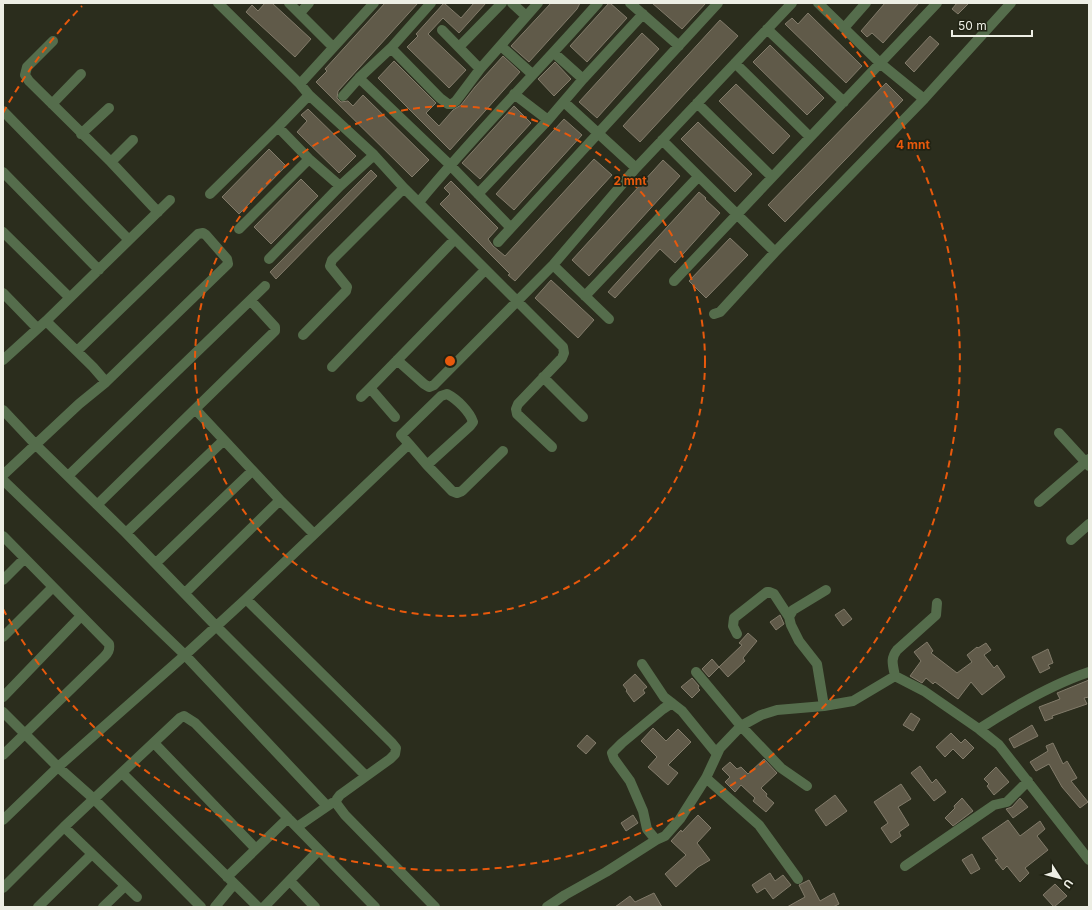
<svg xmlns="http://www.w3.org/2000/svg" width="1092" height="910" viewBox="0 0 1092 910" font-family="Inter,sans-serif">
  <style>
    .building { fill: #605a49; stroke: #827b6a }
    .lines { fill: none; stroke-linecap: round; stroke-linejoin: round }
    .minor { stroke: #556d4c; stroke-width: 10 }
    .ring { fill: none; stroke: #e8590c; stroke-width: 2; stroke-dasharray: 7 5 }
    .centre { fill: #e8590c; stroke: #212314; stroke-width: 2 }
    .ring-label { font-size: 12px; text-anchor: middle; font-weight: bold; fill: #e8590c; stroke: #212314; stroke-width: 3.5; stroke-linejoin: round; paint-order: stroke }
  </style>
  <rect width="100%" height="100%" fill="#2b2d1d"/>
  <path class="building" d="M 265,3 L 272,3 L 311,39 L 295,57 L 246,12 L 252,5 L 258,11 Z
    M 385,3 L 418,3 L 338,91 L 337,98 L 341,102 L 348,101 L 353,106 L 363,95 L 429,160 L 412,177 L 316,82 L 327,71 L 325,69 Z
    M 444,3 L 461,18 L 474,3 L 486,3 L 459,33 L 443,18 L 428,34 L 466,70 L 449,88 L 407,47 L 418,36 L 416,34 Z
    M 551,3 L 580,3 L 577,9 L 529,62 L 511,46 Z
    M 609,3 L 610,3 L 627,18 L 587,62 L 570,46 Z
    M 652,3 L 706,3 L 682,29 Z
    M 885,3 L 919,3 L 883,43 L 872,33 L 867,37 L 861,31 Z
    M 957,3 L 969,3 L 958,14 L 952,9 Z
    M 808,13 L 862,66 L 846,83 L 785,24 L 792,18 L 798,24 Z
    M 720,20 L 738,36 L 640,142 L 623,126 Z
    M 642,33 L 659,49 L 597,118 L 579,102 Z
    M 930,36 L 939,44 L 914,72 L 905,63 Z
    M 770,45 L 824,98 L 807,115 L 753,62 Z
    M 503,56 L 520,72 L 450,150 L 378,78 L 394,61 L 436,103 L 426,113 L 439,126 L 453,110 L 461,105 L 475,87 Z
    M 555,62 L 571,79 L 554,96 L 538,79 Z
    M 886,83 L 903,100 L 785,222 L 768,205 Z
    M 736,84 L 790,136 L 773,154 L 719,101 Z
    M 514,106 L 531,123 L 480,179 L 462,163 Z
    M 308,109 L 356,156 L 339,173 L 297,132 L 307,121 L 301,115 Z
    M 564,119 L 582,135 L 514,210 L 496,194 Z
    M 698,122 L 752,174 L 735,192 L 681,139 Z
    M 269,149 L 286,166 L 239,214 L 222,197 Z
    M 594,159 L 612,175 L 515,281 L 508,275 L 510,274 L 440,204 L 450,194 L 444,188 L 451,181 L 498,228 L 488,239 L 493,246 L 505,256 Z
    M 663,160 L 680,176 L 589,276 L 572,260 Z
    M 371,170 L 377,176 L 276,279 L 270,272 Z
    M 301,179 L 318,196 L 271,244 L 254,227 Z
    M 699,192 L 706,198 L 705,199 L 720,213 L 675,263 L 660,249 L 615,298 L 608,292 Z
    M 730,238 L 748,255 L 706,298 L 689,281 Z
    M 551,280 L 594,320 L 578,338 L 535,298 Z
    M 844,609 L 852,619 L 843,626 L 835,615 Z
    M 780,615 L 784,624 L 776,630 L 770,622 Z
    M 748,633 L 757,641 L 743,658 L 745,661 L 728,677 L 719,667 L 742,645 L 739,643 Z
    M 927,642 L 933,651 L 931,653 L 957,673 L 972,662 L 967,655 L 977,647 L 978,648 L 986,643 L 991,650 L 984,655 L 994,668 L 997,665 L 1005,677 L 982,695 L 971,682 L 958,699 L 935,682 L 933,684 L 926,678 L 922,683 L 910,676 L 921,661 L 914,652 Z
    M 1048,649 L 1053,663 L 1048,665 L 1050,668 L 1040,673 L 1032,657 Z
    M 712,659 L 719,667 L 709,677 L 702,669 Z
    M 635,674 L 647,687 L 643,690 L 645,693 L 634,702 L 626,691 L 627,690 L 623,685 Z
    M 692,678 L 699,686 L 698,688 L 700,690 L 692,698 L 681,687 Z
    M 1089,680 L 1089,697 L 1084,698 L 1087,704 L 1052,716 L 1053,718 L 1045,721 L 1039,707 L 1060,699 L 1057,693 Z
    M 911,713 L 920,719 L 913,731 L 903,725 Z
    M 1032,725 L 1038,736 L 1014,748 L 1009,739 Z
    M 653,728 L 666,741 L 678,729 L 691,742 L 668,765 L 678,773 L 668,785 L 648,767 L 657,757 L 641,741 Z
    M 951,733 L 961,743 L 965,739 L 974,748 L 963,759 L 953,749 L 945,757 L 936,747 Z
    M 587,735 L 596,743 L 586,754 L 577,746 Z
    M 1053,743 L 1063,764 L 1067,761 L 1077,778 L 1071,781 L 1088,802 L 1080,808 L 1062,787 L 1049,764 L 1036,771 L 1030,762 L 1048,751 L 1046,746 Z
    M 764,759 L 777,773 L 761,788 L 767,794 L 766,796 L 774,803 L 766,812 L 753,801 L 755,798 L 741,785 L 735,792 L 725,782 L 730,777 L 722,769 L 730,762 L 737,769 L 741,767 L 748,774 Z
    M 920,766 L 932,783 L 936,779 L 946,792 L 934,801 L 911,773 Z
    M 996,767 L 1009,782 L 994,795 L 987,786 L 989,784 L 984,779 Z
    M 901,784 L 911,799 L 898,807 L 909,825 L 899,832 L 901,836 L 891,843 L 881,828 L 888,823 L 874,802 Z
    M 835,795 L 847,811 L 826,826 L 815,810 Z
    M 962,798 L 973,811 L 953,826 L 945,818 L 955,808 L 954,806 Z
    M 1020,798 L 1028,807 L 1013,818 L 1006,809 L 1012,807 Z
    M 633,815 L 638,823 L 626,831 L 621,823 Z
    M 698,815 L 711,828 L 697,843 L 710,860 L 698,867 L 676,887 L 665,874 L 686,855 L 671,841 L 681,830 L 682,832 Z
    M 1008,820 L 1020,836 L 1040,821 L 1045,829 L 1037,836 L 1048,850 L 1025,868 L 1029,873 L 1020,882 L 1007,866 L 1003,870 L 995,860 L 998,859 L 982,838 Z
    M 972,854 L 980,869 L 971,874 L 962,860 Z
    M 770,873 L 775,881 L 783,875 L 791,885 L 773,899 L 765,888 L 757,893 L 752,885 Z
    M 809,880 L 820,901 L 834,893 L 839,904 L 833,907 L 787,907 L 805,897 L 799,885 Z
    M 1055,884 L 1067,896 L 1054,907 L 1043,895 Z
    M 654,893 L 662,907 L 615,907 L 630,896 L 635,902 Z"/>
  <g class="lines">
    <path class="minor" d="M 218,3 L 300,84
      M 289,3 L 333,47
      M 374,3 L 300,84 L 309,95 L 374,155 L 404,188 L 563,347 L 564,353 L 562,358 L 518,404 L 516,409 L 517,414 L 552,447
      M 512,3 L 526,16
      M 630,3 L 679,46
      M 818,3 L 881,64 L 924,99
      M 300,13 L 309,3
      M 844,28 L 866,3
      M 767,29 L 844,102
      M 442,30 L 480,69
      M 53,41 L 27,67 L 25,75 L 29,81 L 111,162 L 158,212
      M 501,46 L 532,74
      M 459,47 L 502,3
      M 391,48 L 440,98 L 448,104 L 452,104 L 456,101 L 480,69 L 538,3
      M 554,53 L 583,79
      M 735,63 L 810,137
      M 359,78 L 450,165 L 511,228
      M 514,94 L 548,120
      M 343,96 L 359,78 L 391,48 L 431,3
      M 564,102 L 636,168
      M 697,103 L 772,177
      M 52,104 L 81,74
      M 3,111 L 128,239
      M 278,127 L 309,95
      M 81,134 L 109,108
      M 662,140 L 775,252
      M 111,162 L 133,140
      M 3,172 L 99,270
      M 210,194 L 278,127 L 309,159 L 340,186
      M 478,194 L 548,120 L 583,79 L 643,14
      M 419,202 C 476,133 539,70 598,3
      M 239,229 L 309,159
      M 3,232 L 69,297
      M 498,242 L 718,3
      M 269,259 L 340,186 L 374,155
      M 553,265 L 609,319
      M 674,281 L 937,3
      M 3,293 L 37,328
      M 585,296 L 698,177
      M 714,314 L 720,312 L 775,252 L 924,99 L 1011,3
      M 303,335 L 346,291 L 347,287 L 330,266 L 332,260 L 404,188
      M 77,351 L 198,234 L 203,233 L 206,235 L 227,259 L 228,264 L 106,382
      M 3,360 L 46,321 L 170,200
      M 397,360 L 424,384 L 429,387 L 434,385 L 553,265 L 636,168 L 792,3
      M 332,367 L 455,239
      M 543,377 L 583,417
      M 361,397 L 370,388
      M 3,410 L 36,445 L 126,533 L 216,626 L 366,776
      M 196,410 L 280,500 L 314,534
      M 395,417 L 370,388 L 485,270
      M 1059,433 L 1089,466
      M 427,465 L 452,491 L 457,493 L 462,491 L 503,451
      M 3,475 L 79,404 L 106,382 L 93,367 L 46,321
      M 68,476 L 265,286
      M 3,480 L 185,655 L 58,767 L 3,820
      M 1039,502 L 1089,459
      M 98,504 L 275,331 L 275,327 L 251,301
      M 126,533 L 224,440
      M 3,536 L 109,644 C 110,650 108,653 104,657 L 3,755
      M 1071,540 L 1089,524
      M 156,563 L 252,471
      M 3,580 L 24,559
      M 185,593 L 280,500
      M 246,599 L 392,743 L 396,748 L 395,754 L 390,759 L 340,795 L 337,799 L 336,803 L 345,815 L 435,907
      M 737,634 L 733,626 L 734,618 L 767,592 L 769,592 L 774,594 L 789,617
      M 3,637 L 53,587
      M 642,664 L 664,697 L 682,711 L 717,754
      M 696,672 L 741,726 L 781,768 L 807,786
      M 895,676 C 893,665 890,659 897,650 L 936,615 L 937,603
      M 3,697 L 81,616
      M 824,706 L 817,664 L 799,641 L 791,625 L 789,617 L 793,610 L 826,590
      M 3,712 L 58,767 L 94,799 L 201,907
      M 979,729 C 1013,707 1050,685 1089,672
      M 154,743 L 256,849
      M 122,773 L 258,907
      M 706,778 L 759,825 L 798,879
      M 327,806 L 185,655 L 246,599 L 409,444 L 401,435 L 441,396 L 447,394 C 457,399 470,412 473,422 L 470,426 L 427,465 L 409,444
      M 64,827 L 137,897
      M 297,827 L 332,803
      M 656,840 L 647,829 L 643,811 L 630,781 L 614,759 L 612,753 L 622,743 L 663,709 L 672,703
      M 905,866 L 994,805 L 1007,802 L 1028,781
      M 227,877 L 288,818
      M 290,881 L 315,907
      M 3,888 L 64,827 L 180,718 L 184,716 L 195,723 L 375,907
      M 38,907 L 92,854
      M 103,907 L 125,886
      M 215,907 L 234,884
      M 264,907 L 319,850
      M 547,907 L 565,895 L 606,872 L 656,840 L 665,836 L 680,819 L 706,778 L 720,748 L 741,726 L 761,715 L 777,710 L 824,706 L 853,701 L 895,676 L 924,691 L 979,729 L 999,745 L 1089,860"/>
  </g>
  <g class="ring">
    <circle cx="450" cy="361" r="255"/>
    <path d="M3 113A511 511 0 0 1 82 6M818 6A511 511 0 1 1 3 609"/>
  </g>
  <circle cx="450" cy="361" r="6" class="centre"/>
  <g class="ring-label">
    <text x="913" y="149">4 mnt</text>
    <text x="630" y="185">2 mnt</text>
  </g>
  <rect width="1092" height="910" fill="none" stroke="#edeee4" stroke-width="8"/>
  <g transform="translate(1060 878) rotate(126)" stroke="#212314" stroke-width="3" paint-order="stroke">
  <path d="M0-3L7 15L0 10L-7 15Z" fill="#edeee4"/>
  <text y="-6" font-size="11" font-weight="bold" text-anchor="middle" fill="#edeee4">U</text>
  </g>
  <path d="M952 30v6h80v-6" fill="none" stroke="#edeee4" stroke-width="2"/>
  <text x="958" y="30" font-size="12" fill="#edeee4" stroke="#212314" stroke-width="3" paint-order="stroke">50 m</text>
</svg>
